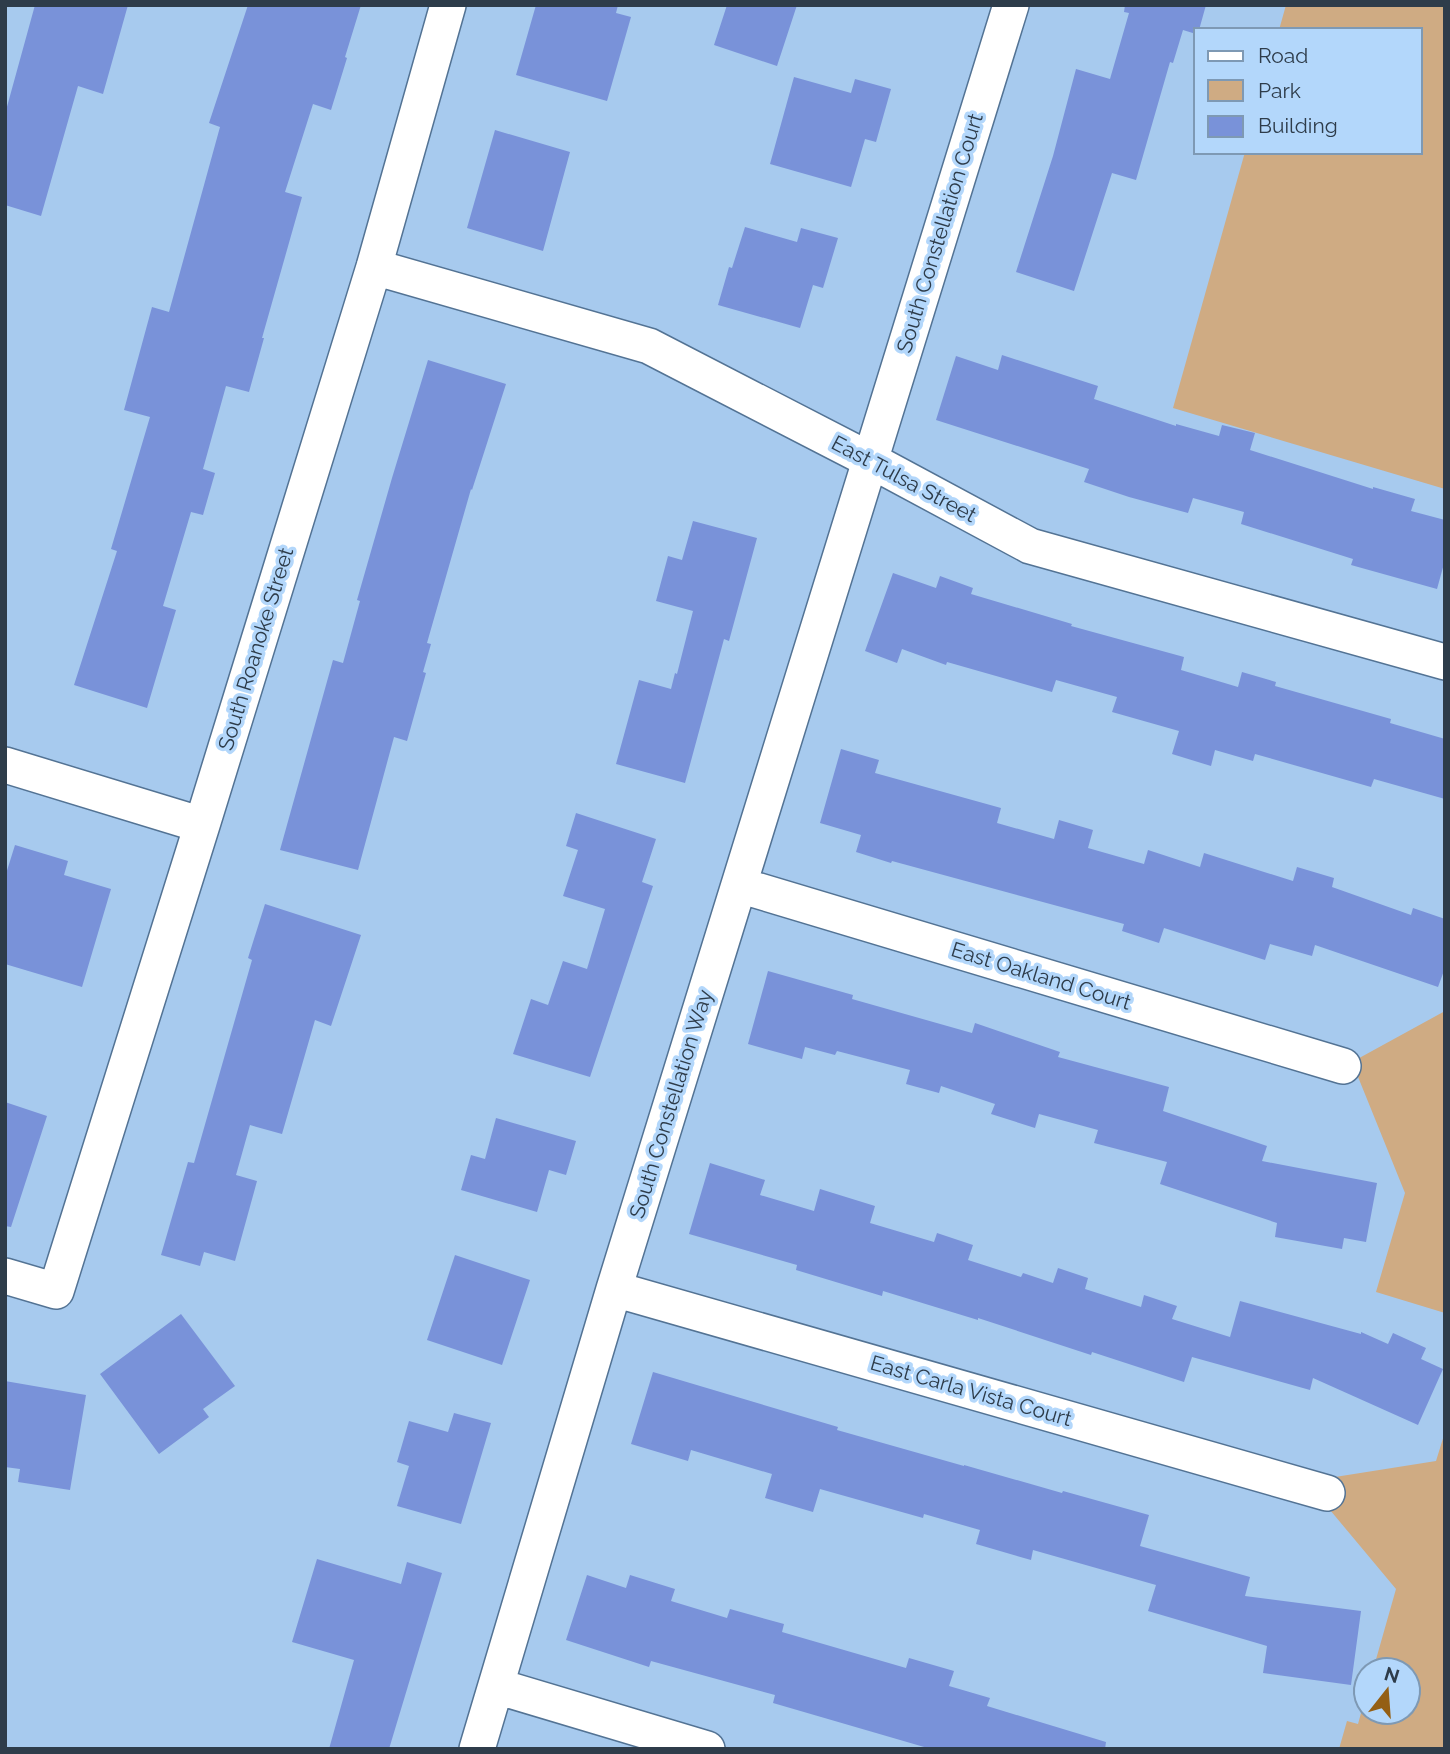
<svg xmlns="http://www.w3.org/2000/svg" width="1450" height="1754" viewBox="0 0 1450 1754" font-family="Raleway,sans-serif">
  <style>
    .green { fill: #cfab83 }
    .building { fill: #7992d9 }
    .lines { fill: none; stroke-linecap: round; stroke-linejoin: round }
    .street-casing { stroke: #537394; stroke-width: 38 }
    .street { stroke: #fff; stroke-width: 35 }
    .labels { text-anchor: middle; stroke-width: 7; stroke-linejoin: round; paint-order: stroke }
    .street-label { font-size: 21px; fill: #2e3c4a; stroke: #b3d7fb }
  </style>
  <rect width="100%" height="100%" fill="#a7caee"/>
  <path class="green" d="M 1286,5 L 1445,5 L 1445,489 L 1173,408 L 1245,152 L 1420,152 L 1420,30 L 1279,30 Z
    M 1445,1011 L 1445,1313 L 1376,1292 L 1405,1193 L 1352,1062 Z
    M 1445,1432 L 1445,1749 L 1339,1749 L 1347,1721 L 1358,1724 L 1366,1695 L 1366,1712 L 1408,1712 L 1408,1670 L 1373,1670 L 1396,1589 L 1325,1504 L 1335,1477 L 1436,1461 Z"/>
  <path class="building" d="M 35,5 L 128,5 L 103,94 L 78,86 L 41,216 L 5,205 L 5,114 Z
    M 248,5 L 361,5 L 345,57 L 347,58 L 331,110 L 313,104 L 285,192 L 302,197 L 262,338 L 264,338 L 249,392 L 226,386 L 203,469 L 215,473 L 203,515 L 191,512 L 163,606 L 176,610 L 147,708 L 74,685 L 117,551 L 111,549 L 150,417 L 124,410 L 152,307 L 169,312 L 220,127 L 209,123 Z
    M 536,5 L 618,5 L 616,13 L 631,17 L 607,101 L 516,75 Z
    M 727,5 L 797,5 L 777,66 L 714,45 Z
    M 1125,5 L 1206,5 L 1199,30 L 1196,30 L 1196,34 L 1183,30 L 1173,63 L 1170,62 L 1136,180 L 1112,173 L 1074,291 L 1016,272 L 1053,156 L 1076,69 L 1110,79 L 1129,13 L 1124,12 Z
    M 794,77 L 851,93 L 855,79 L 891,89 L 876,142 L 865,139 L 851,187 L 770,164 Z
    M 495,130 L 570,152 L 543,251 L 467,228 Z
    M 745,227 L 797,242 L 801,228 L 838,238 L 823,288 L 813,285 L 800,328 L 718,305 L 729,267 L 732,268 Z
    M 1002,355 L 1098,386 L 1094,399 L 1176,426 L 1176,424 L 1219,436 L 1222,425 L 1255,433 L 1250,450 L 1373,489 L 1373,487 L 1415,499 L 1411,511 L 1445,520 L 1445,560 L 1437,589 L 1351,565 L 1353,559 L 1241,524 L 1244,512 L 1193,498 L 1188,513 L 1129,497 L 1084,482 L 1089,469 L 936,420 L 956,356 L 998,370 Z
    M 428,360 L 506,384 L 472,490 L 471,489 L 427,643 L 431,644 L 423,672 L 426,673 L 407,741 L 394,737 L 358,870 L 280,850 L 333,660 L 343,663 L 360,601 L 357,600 L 392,478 Z
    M 693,521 L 757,538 L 729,641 L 724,639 L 685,783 L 616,764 L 639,680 L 671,689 L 675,673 L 677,674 L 693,611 L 656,601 L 668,556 L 682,560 Z
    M 893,573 L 936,588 L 940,576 L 973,588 L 971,594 L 1072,624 L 1071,626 L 1184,657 L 1181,670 L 1238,687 L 1242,672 L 1276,682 L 1275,686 L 1391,719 L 1390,723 L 1445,739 L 1445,799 L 1374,779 L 1371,787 L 1255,754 L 1253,761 L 1215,750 L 1211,766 L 1172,754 L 1179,731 L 1112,712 L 1117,697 L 1056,680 L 1052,692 L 947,662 L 946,665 L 902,649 L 897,663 L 865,651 Z
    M 841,749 L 879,760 L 875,773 L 1001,808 L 997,823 L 1054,839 L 1059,820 L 1093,830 L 1088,848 L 1144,864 L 1148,850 L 1200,867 L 1204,853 L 1293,881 L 1297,867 L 1334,878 L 1332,887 L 1411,915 L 1413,908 L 1445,919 L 1445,968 L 1438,987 L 1315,945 L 1312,956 L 1270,944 L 1265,960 L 1164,928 L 1159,943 L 1122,931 L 1124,924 L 892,861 L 891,863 L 856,852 L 861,835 L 820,823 Z
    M 576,813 L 656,839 L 642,882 L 653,886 L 590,1077 L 513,1054 L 531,999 L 548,1005 L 563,961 L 587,969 L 605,909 L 563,896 L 578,850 L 566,846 Z
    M 15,845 L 68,861 L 64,875 L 111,889 L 82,987 L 5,964 L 5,877 Z
    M 265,904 L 361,935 L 331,1026 L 315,1020 L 282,1134 L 250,1125 L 236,1175 L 257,1181 L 235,1261 L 204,1252 L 200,1266 L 161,1255 L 188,1162 L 194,1163 L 252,960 L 248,958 Z
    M 768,971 L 853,995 L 852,999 L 972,1033 L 975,1023 L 1060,1052 L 1058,1057 L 1169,1087 L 1163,1111 L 1267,1146 L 1262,1161 L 1377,1183 L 1366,1242 L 1344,1238 L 1342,1249 L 1275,1237 L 1277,1223 L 1160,1184 L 1167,1162 L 1094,1143 L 1098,1130 L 1039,1114 L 1035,1128 L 991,1114 L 995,1104 L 941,1086 L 939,1093 L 906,1084 L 910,1070 L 837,1051 L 835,1055 L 805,1047 L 802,1059 L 748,1044 Z
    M 5,1102 L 47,1116 L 11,1227 L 5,1226 Z
    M 496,1118 L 576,1141 L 566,1175 L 549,1170 L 537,1212 L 461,1190 L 471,1155 L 485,1159 Z
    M 710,1163 L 765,1180 L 760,1195 L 814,1211 L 820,1189 L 875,1206 L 870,1223 L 934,1242 L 937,1233 L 973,1245 L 968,1260 L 1021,1277 L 1023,1273 L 1053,1283 L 1058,1268 L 1088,1278 L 1085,1289 L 1141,1307 L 1144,1295 L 1177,1306 L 1172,1319 L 1230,1337 L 1240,1301 L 1361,1334 L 1361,1332 L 1388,1344 L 1393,1333 L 1426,1348 L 1421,1359 L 1443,1369 L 1418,1425 L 1313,1378 L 1310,1390 L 1192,1357 L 1184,1382 L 1092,1352 L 1091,1355 L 978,1318 L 978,1320 L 883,1291 L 882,1296 L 796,1270 L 797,1265 L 689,1234 Z
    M 455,1255 L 530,1280 L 502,1365 L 427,1340 Z
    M 181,1314 L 235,1386 L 203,1409 L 209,1417 L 159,1454 L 100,1374 Z
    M 653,1372 L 838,1427 L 837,1430 L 964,1466 L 964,1465 L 1062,1493 L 1063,1491 L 1149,1515 L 1140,1546 L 1250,1577 L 1245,1596 L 1361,1611 L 1351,1685 L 1263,1673 L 1267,1646 L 1148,1611 L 1156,1585 L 1033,1550 L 1031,1560 L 976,1544 L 980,1530 L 924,1514 L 923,1518 L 820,1489 L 813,1512 L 765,1498 L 772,1474 L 691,1450 L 688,1461 L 631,1444 Z
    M 5,1381 L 86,1395 L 70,1490 L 18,1482 L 20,1469 L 5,1467 Z
    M 454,1413 L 491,1423 L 461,1524 L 397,1506 L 409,1466 L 397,1462 L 409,1421 L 448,1432 Z
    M 317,1559 L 401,1584 L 407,1562 L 442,1573 L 389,1749 L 329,1749 L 354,1660 L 292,1642 Z
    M 587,1575 L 626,1588 L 630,1575 L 675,1589 L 671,1601 L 727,1618 L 730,1609 L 784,1624 L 782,1632 L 906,1668 L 909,1658 L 954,1671 L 949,1686 L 990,1698 L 987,1706 L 1106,1742 L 1105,1749 L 931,1749 L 773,1703 L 775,1695 L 651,1661 L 649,1667 L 566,1640 Z"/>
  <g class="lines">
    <defs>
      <path id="street" d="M 374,267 L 649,346 L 870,460 L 1030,546 L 1445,662
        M 5,765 L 202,825
        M 739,885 L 1343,1066
        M 5,1276 L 56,1291 L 202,825 L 374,267 L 448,5
        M 614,1289 L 1327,1493
        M 496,1686 L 707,1749
        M 477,1749 L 614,1289 L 1011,5"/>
    </defs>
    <use href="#street" class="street-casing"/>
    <use href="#street" class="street"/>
  </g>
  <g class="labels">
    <g class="street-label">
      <text transform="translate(940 233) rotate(-73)" y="7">South Constellation Court</text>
      <text transform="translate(904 479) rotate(28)" y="7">East Tulsa Street</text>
      <text transform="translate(256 649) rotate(-73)" y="7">South Roanoke Street</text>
      <text transform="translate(1041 976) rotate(17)" y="7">East Oakland Court</text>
      <text transform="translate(671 1104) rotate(-73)" y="7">South Constellation Way</text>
      <text transform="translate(971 1391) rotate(16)" y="7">East Carla Vista Court</text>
    </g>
  </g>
  <rect width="1450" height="1754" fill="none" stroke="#2e3c4a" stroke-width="14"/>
  <rect x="1194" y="28" width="228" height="126" fill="#b3d7fb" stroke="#7e99b4" stroke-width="2"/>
  <rect x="1208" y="51" width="35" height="10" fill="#ffffff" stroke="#7e99b4" stroke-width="2"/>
  <text x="1258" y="63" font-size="21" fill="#2e3c4a">Road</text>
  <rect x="1208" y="80" width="35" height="21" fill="#cfab83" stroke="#7e99b4" stroke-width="2"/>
  <text x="1258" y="98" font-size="21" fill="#2e3c4a">Park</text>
  <rect x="1208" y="116" width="35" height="21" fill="#7992d9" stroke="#7e99b4" stroke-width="2"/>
  <text x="1258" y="133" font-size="21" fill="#2e3c4a">Building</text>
  <g transform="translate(1387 1691) rotate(17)"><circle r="33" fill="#b3d7fb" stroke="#7e99b4" stroke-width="2"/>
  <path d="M0-5L12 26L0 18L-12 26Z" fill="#945f14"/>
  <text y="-10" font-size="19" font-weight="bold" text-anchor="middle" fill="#2e3c4a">N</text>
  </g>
</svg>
